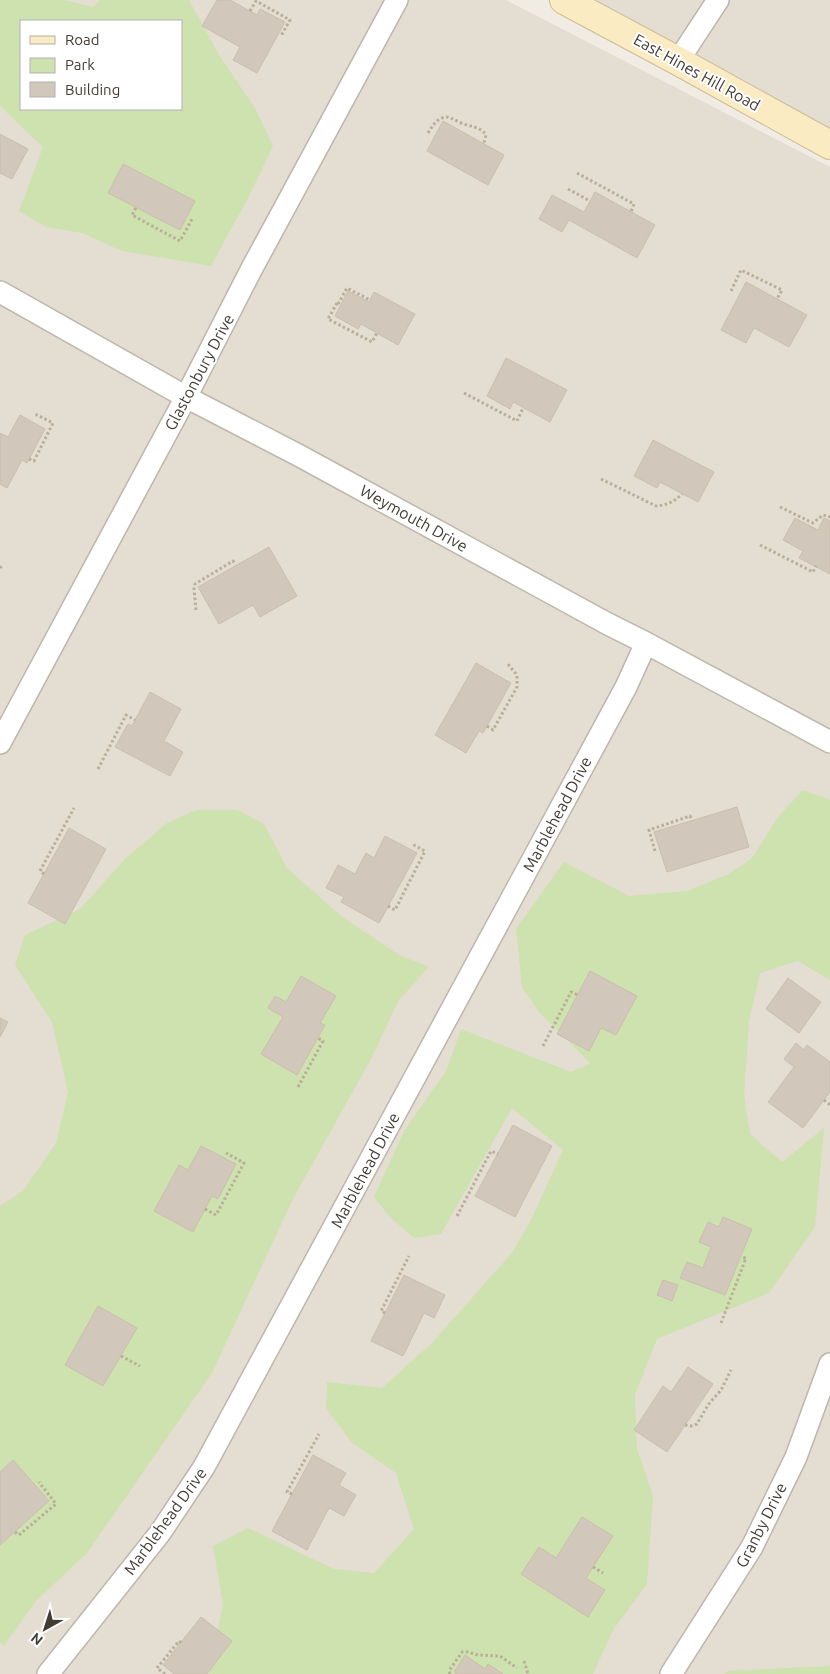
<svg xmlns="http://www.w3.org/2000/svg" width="830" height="1674" viewBox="0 0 830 1674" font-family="Ubuntu,sans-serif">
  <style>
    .residential { fill: #e4ddd2; fill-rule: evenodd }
    .green { fill: #cde2ae; fill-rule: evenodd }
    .building { fill: #d1c7ba; stroke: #cbbead }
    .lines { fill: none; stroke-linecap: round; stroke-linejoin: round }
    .street-casing { stroke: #beb6aa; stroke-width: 24 }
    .secondary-casing { stroke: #cdbd96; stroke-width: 30 }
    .path { stroke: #bbae99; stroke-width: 3; stroke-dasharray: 2.5 2.5; stroke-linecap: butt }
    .street { stroke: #fff; stroke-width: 21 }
    .secondary { stroke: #faebc3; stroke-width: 28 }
    .labels { text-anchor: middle; stroke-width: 4; stroke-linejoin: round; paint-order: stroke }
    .street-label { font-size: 16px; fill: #423c34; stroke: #fff }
  </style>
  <rect width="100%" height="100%" fill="#f0ece3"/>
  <path class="residential" d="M 0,0 L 506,0 L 830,167 L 830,1674 L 0,1674 ZM 21,21 L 181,21 L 181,109 L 21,109 Z
    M 564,0 L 830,0 L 830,145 Z"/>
  <path class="green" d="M 0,0 L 65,0 L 93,7 L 100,0 L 189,0 L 219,55 L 255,108 L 273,146 L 248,198 L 211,266 L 122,251 L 82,233 L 46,227 L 19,211 L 43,147 L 0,106 ZM 21,21 L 181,21 L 181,109 L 21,109 Z
    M 803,790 L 830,800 L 830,980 L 798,961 L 760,973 L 749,1022 L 744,1094 L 750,1134 L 782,1162 L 824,1128 L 815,1227 L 769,1293 L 657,1339 L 635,1395 L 637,1449 L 653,1496 L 647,1584 L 613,1630 L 593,1674 L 209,1674 L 223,1604 L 213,1546 L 248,1528 L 334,1569 L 374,1573 L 414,1529 L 396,1473 L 352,1443 L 326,1408 L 327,1382 L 382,1388 L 432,1343 L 511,1254 L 530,1222 L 563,1150 L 512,1108 L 441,1234 L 414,1238 L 390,1217 L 374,1197 L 404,1131 L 446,1071 L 461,1029 L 571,1072 L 590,1063 L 540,1013 L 522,987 L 516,929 L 564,862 L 629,896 L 687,891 L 729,874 L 752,858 L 778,817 Z
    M 196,810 L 237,810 L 264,824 L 287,868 L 341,916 L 399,955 L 429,967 L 399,1000 L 371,1059 L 293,1199 L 212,1373 L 87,1553 L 36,1601 L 4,1646 L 0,1642 L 0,1206 L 23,1191 L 56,1143 L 68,1092 L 52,1022 L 15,965 L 25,935 L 80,909 L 125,859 L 167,823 Z
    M 830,1666 L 830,1674 L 725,1674 L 728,1671 Z"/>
  <path class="building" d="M 217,0 L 230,0 L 257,15 L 260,9 L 285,22 L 257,73 L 233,60 L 240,47 L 202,26 Z
    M 443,121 L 504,155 L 488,185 L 427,151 Z
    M 0,134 L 28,149 L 12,179 L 0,173 Z
    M 123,164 L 195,201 L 180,230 L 108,193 Z
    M 595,192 L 655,225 L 637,258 L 569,220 L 562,232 L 539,219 L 552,195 L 584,212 Z
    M 746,282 L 807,315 L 789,347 L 754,328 L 746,343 L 721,330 Z
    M 348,291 L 369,302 L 374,292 L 415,314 L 398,345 L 361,324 L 358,329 L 335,316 Z
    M 506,358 L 567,390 L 550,422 L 513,402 L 510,409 L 487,396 Z
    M 20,415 L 45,429 L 27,463 L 22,460 L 7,488 L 0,484 L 0,433 L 8,437 Z
    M 653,440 L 714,472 L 698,502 L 660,482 L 657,488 L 634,476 Z
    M 795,518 L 818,530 L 824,518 L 830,521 L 830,574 L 799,558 L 803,551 L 783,540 Z
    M 269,547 L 297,596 L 260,617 L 253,605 L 219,624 L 198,587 Z
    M 476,663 L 511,683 L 483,733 L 479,731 L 466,753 L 435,735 Z
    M 150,692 L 181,709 L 164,741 L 183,752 L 170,776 L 115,747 L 128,724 L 132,726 Z
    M 737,807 L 749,847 L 667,872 L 654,832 Z
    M 69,828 L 106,849 L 65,924 L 28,903 Z
    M 385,836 L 417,853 L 379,923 L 341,902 L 344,897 L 326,888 L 338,865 L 355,874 L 366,853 L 374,858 Z
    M 590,971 L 637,996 L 616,1035 L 601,1028 L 589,1051 L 557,1034 Z
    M 301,976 L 336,996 L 320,1023 L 325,1025 L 297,1075 L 261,1054 L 283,1017 L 268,1008 L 275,996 L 286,1002 Z
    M 788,978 L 821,1002 L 799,1033 L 766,1009 Z
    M 0,1018 L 8,1022 L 0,1037 Z
    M 796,1043 L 804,1050 L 807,1045 L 830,1062 L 830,1092 L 803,1128 L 768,1102 L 794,1067 L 784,1059 Z
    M 513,1125 L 552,1146 L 515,1217 L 475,1196 Z
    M 201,1146 L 236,1164 L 218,1199 L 212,1196 L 193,1232 L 154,1211 L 179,1165 L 188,1170 Z
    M 723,1217 L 752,1229 L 725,1295 L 680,1278 L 687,1262 L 703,1268 L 711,1247 L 699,1242 L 708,1222 L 719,1227 Z
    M 404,1275 L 445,1295 L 434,1318 L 424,1313 L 403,1356 L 371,1341 Z
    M 663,1280 L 678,1285 L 672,1301 L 657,1295 Z
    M 98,1306 L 137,1328 L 103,1386 L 65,1365 Z
    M 688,1367 L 713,1384 L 667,1452 L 634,1430 L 663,1386 L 671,1392 Z
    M 313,1455 L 346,1473 L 339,1485 L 356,1495 L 344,1516 L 329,1508 L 307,1550 L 272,1531 Z
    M 13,1460 L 49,1501 L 0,1545 L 0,1472 Z
    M 582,1517 L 613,1536 L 586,1578 L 605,1590 L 588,1617 L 521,1574 L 539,1547 L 556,1558 Z
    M 201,1617 L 232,1641 L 207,1674 L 174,1674 L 163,1665 Z
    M 465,1655 L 485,1669 L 488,1664 L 503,1674 L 457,1674 L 454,1672 Z"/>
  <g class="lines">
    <defs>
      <path id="street" d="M 678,61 L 718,0
        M 0,292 L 186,397 L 300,456 L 608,624 L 646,643 L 830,742
        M 0,743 L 186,397 L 251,270 L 397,0
        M 48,1674 L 160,1533 L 204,1467 L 626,687 L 646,643
        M 671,1674 L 752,1547 L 796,1457 L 830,1364"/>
      <path id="secondary" d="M 564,0 L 678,61 L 830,145"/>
    </defs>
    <use href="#street" class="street-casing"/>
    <use href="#secondary" class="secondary-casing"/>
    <path class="path" d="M 250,11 L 256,1 L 290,20 L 281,36
      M 428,133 C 432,127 435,121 442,118 C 449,115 454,120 461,123 C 470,127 480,126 486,135 L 484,143
      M 577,173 L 634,204 L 631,212
      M 568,189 L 590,201
      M 136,208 L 132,215 L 180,241 L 192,219
      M 731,291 L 741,270 L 782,290 L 777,299
      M 337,303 L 328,319 L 372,342 L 377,333
      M 338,304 L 347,288 L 370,300
      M 464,393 L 517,421 L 523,408
      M 29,459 L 34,461 L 53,423 L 35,414
      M 601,479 L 656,506 C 667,505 674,502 682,494
      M 780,507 L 813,523 L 823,515 L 830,517
      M 760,545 L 813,572 L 816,566
      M 0,568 L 3,565
      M 196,610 L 194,589 L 195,584 L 233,561 L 235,565
      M 487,726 L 493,730 L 517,687 L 517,675 L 507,663
      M 98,769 L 126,715 L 135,720
      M 655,851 L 649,830 L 690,816 L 692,820
      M 44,874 L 40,871 L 74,808
      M 388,906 L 395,910 L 425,851 L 412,844
      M 543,1046 L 571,992 L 578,995
      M 298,1087 L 323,1041 L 318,1038
      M 824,1100 L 829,1104 L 830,1103
      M 205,1209 L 216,1215 L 244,1163 L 226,1153
      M 457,1216 L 491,1151 L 498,1154
      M 385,1313 L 381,1311 L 409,1256
      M 721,1323 L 746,1258 L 741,1257
      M 121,1356 L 140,1366
      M 685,1425 L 691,1426 L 697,1424 L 708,1405 L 721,1390 L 731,1370
      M 292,1494 L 287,1492 L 319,1434
      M 15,1532 L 19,1535 L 56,1504 L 39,1482
      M 593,1567 L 603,1573
      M 524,1661 L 528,1674
      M 165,1674 L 157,1668 L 179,1641 L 181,1643
      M 450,1674 L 449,1671 L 462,1652 L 468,1652 L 478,1655 L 500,1656 L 517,1668"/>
    <use href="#street" class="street"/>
    <use href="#secondary" class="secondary"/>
  </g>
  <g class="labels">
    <g class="street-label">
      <text transform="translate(697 72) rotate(29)" y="6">East Hines Hill Road</text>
      <text transform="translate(199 372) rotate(-62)" y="6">Glastonbury Drive</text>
      <text transform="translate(414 518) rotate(29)" y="6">Weymouth Drive</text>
      <text transform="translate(557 814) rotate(-62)" y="6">Marblehead Drive</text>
      <text transform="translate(365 1170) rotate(-62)" y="6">Marblehead Drive</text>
      <text transform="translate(165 1521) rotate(-54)" y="6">Marblehead Drive</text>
      <text transform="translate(761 1525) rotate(-63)" y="6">Granby Drive</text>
    </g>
  </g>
  <rect x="20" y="20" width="162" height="90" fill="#ffffff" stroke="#b3b1ae"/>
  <rect x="30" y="36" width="25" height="8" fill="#faebc3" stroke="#b3b1ae"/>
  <text x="65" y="45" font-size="15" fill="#423c34">Road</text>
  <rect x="30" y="58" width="25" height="15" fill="#cde2ae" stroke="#b3b1ae"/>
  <text x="65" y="70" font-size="15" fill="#423c34">Park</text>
  <rect x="30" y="82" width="25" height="15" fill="#d1c7ba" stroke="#b3b1ae"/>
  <text x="65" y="95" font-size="15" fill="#423c34">Building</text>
  <g transform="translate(45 1629) rotate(219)" stroke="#ffffff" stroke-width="4" paint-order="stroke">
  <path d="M0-4L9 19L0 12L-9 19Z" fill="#423c34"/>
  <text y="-8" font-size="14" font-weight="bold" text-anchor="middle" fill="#423c34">N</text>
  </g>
</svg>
